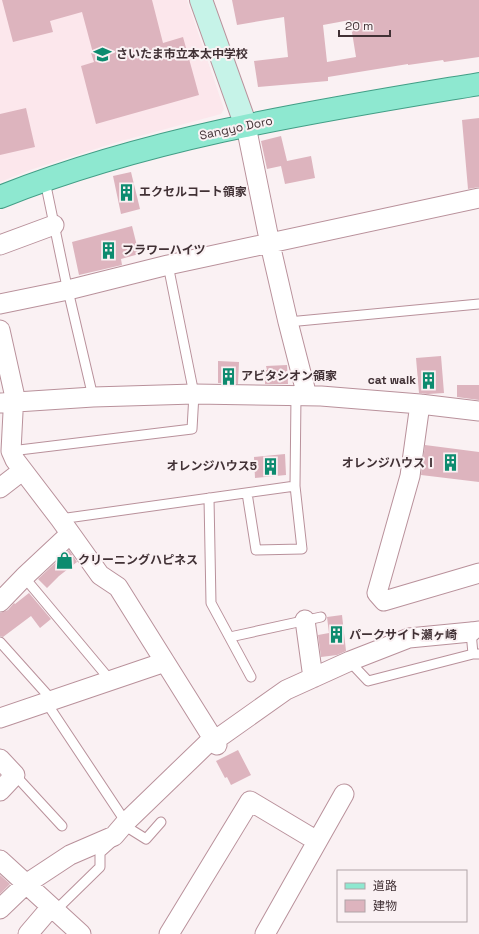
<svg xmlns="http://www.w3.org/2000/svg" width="479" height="934" viewBox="0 0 479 934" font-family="'Space Grotesk','Noto Sans JP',sans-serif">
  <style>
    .built { fill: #fce7ec }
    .building { fill: #ddb4be; fill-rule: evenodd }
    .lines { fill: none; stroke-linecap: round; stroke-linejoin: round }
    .lane-casing { stroke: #b9919b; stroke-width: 11 }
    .street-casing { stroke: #b9919b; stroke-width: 21 }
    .secondary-casing { stroke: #b9919b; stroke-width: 24 }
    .primary-casing { stroke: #429e86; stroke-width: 24 }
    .lane { stroke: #fff; stroke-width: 9 }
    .street { stroke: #fff; stroke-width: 19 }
    .secondary { stroke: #c6f3e8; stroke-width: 22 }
    .primary { stroke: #8ee8d0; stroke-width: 22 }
    .labels { text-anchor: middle; stroke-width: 4; stroke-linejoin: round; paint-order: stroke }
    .poi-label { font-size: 12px; font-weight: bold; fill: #413135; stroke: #faf1f3; text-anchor: start }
    .street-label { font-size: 12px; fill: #413135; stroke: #faf1f3 }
  </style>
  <rect width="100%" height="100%" fill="#faf1f3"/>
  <path class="built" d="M 0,0 L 187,0 L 224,109 L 221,114 L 114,143 L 30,170 L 0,182 Z"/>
  <path class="building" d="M 2,0 L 152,0 L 163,43 L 183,37 L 199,95 L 96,124 L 81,66 L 94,62 L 91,53 L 93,53 L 82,12 L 50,21 L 53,32 L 13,42 Z
    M 232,0 L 479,0 L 479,57 L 444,62 L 443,60 L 408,65 L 408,64 L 328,77 L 328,81 L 258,87 L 254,61 L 288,57 L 284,17 L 237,25 ZM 350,20 L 356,57 L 327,62 L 323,25 Z
    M 26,108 L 35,147 L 0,155 L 0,114 Z
    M 479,118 L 479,187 L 468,189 L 462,120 Z
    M 281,136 L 287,161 L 311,156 L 315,178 L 285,184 L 281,166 L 267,169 L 261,141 Z
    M 131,172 L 140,209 L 121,214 L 113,176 Z
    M 132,226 L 139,254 L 121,259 L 122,265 L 79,275 L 72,242 Z
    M 441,356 L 444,393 L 428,394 L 419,393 L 416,358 Z
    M 218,361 L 239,362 L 238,384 L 218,383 Z
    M 287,365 L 288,384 L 265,384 L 265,370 L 267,370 L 266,366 Z
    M 457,385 L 479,385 L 479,400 L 457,397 Z
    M 425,445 L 479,452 L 479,482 L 421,475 Z
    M 285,454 L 286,475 L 255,478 L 254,457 Z
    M 69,550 L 77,562 L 59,576 L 47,588 L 38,579 Z
    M 29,593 L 51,619 L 40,628 L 31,616 L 3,637 L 0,636 L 0,613 L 8,610 L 14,603 L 15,604 Z
    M 342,615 L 346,651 L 337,655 L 321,657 L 318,635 L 329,633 L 327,617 Z
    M 238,750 L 251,775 L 231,785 L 227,777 L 225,778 L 216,761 Z
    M 0,875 L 10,884 L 0,894 Z"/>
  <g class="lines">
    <defs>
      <path id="lane" d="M 45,181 L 66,282 L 93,397
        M 288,322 L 479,304
        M 11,451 L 192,429 L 194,394 L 168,265
        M 247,493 L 256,550 L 302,549 L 295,486 L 296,396
        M 209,498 L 211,603 L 251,677
        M 60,519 L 295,486
        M 24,577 L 111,681
        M 479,626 L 472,627 L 471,632 L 473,654 L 479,654
        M 230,637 L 321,617
        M 0,642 L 52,700
        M 347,667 L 352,664 L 368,681 L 473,654
        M 46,702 L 127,824
        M 15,775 L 62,826
        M 130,829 L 146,839 L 161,822
        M 55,911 L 100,867 L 100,853 L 110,844"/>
      <path id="street" d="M 246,126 L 270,244 L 288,322 L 307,396
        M 0,245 L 54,225
        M 0,304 L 68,290 L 168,265 L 479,198
        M 0,330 L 14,393 L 11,451 L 15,460 L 60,519 L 100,575 L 118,587 L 217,745
        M 1,403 L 93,397 L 194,394 L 321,396 L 420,404 L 479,411
        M 420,404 L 410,476 L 377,593 L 384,601 L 479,573
        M 0,488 L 22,471
        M 0,602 L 24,577 L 70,534
        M 305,620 L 313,678
        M 0,718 L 165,662
        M 214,741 L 286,690 L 350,661 L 409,638 L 471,632
        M 0,759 L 15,775 L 0,791
        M 0,860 L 81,934
        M 0,909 L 26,884 L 70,855 L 114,836 L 126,822 L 213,738
        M 28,934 L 51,907
        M 169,934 L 250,801 L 317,841
        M 265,934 L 344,794"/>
      <path id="secondary" d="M 201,0 L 246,126"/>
      <path id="primary" d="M 0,197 C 153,136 317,111 479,84"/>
    </defs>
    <use href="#lane" class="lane-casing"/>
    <use href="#street" class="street-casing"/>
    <use href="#secondary" class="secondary-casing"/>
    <use href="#primary" class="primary-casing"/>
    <use href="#lane" class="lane"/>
    <use href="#street" class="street"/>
    <use href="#secondary" class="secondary"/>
    <use href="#primary" class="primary"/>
  </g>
  <defs>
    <symbol id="school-bare" viewBox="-9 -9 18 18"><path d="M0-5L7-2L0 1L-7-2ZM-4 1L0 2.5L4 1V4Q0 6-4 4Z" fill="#0d8b6f" stroke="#faf1f3" stroke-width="2.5" paint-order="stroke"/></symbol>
    <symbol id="building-bare" viewBox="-9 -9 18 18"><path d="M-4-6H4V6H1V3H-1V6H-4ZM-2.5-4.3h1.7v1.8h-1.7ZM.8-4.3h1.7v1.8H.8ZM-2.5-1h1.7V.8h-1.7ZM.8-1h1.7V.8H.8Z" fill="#0d8b6f" stroke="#faf1f3" stroke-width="2.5" paint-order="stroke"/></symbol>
    <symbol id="shop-bare" viewBox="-9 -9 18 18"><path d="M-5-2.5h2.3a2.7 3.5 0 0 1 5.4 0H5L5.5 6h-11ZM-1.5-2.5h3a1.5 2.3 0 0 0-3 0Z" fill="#0d8b6f" stroke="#faf1f3" stroke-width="2.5" paint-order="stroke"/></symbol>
  </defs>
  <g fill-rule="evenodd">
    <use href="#school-bare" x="90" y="42" width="25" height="25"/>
    <use href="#building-bare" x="114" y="180" width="25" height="25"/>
    <use href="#building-bare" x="96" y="238" width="25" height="25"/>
    <use href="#building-bare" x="216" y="364" width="25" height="25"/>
    <use href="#building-bare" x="416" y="368" width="25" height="25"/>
    <use href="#building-bare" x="438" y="450" width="25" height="25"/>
    <use href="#building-bare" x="258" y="454" width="25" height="25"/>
    <use href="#shop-bare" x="52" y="548" width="25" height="25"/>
    <use href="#building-bare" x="324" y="622" width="25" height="25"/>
  </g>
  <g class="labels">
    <g class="poi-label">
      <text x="116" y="58">さいたま市立本太中学校</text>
      <text x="139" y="196">エクセルコート領家</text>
      <text x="122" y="254">フラワーハイツ</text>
      <text x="241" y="380">アビタシオン領家</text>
      <text x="416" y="384" text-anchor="end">cat walk</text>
      <text x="437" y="467" text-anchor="end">オレンジハウスⅠ</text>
      <text x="257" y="470" text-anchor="end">オレンジハウス5</text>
      <text x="78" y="564">クリーニングハピネス</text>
      <text x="349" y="639">パークサイト瀬ヶ崎</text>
    </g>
    <g class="street-label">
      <text transform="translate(236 128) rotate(-12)" y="4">Sangyo Doro</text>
    </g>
  </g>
  <rect x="337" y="870" width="130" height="52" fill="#faf1f3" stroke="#b0a4a7"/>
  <rect x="345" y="883" width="20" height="6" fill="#8ee8d0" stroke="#b0a4a7"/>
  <text x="373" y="890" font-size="12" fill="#413135">道路</text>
  <rect x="345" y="900" width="20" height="12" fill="#ddb4be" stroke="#b0a4a7"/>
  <text x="373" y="910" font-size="12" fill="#413135">建物</text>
  <path d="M339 30v6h51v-6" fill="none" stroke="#413135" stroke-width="2"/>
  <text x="345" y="30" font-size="12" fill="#413135" stroke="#faf1f3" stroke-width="3" paint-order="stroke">20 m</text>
</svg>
